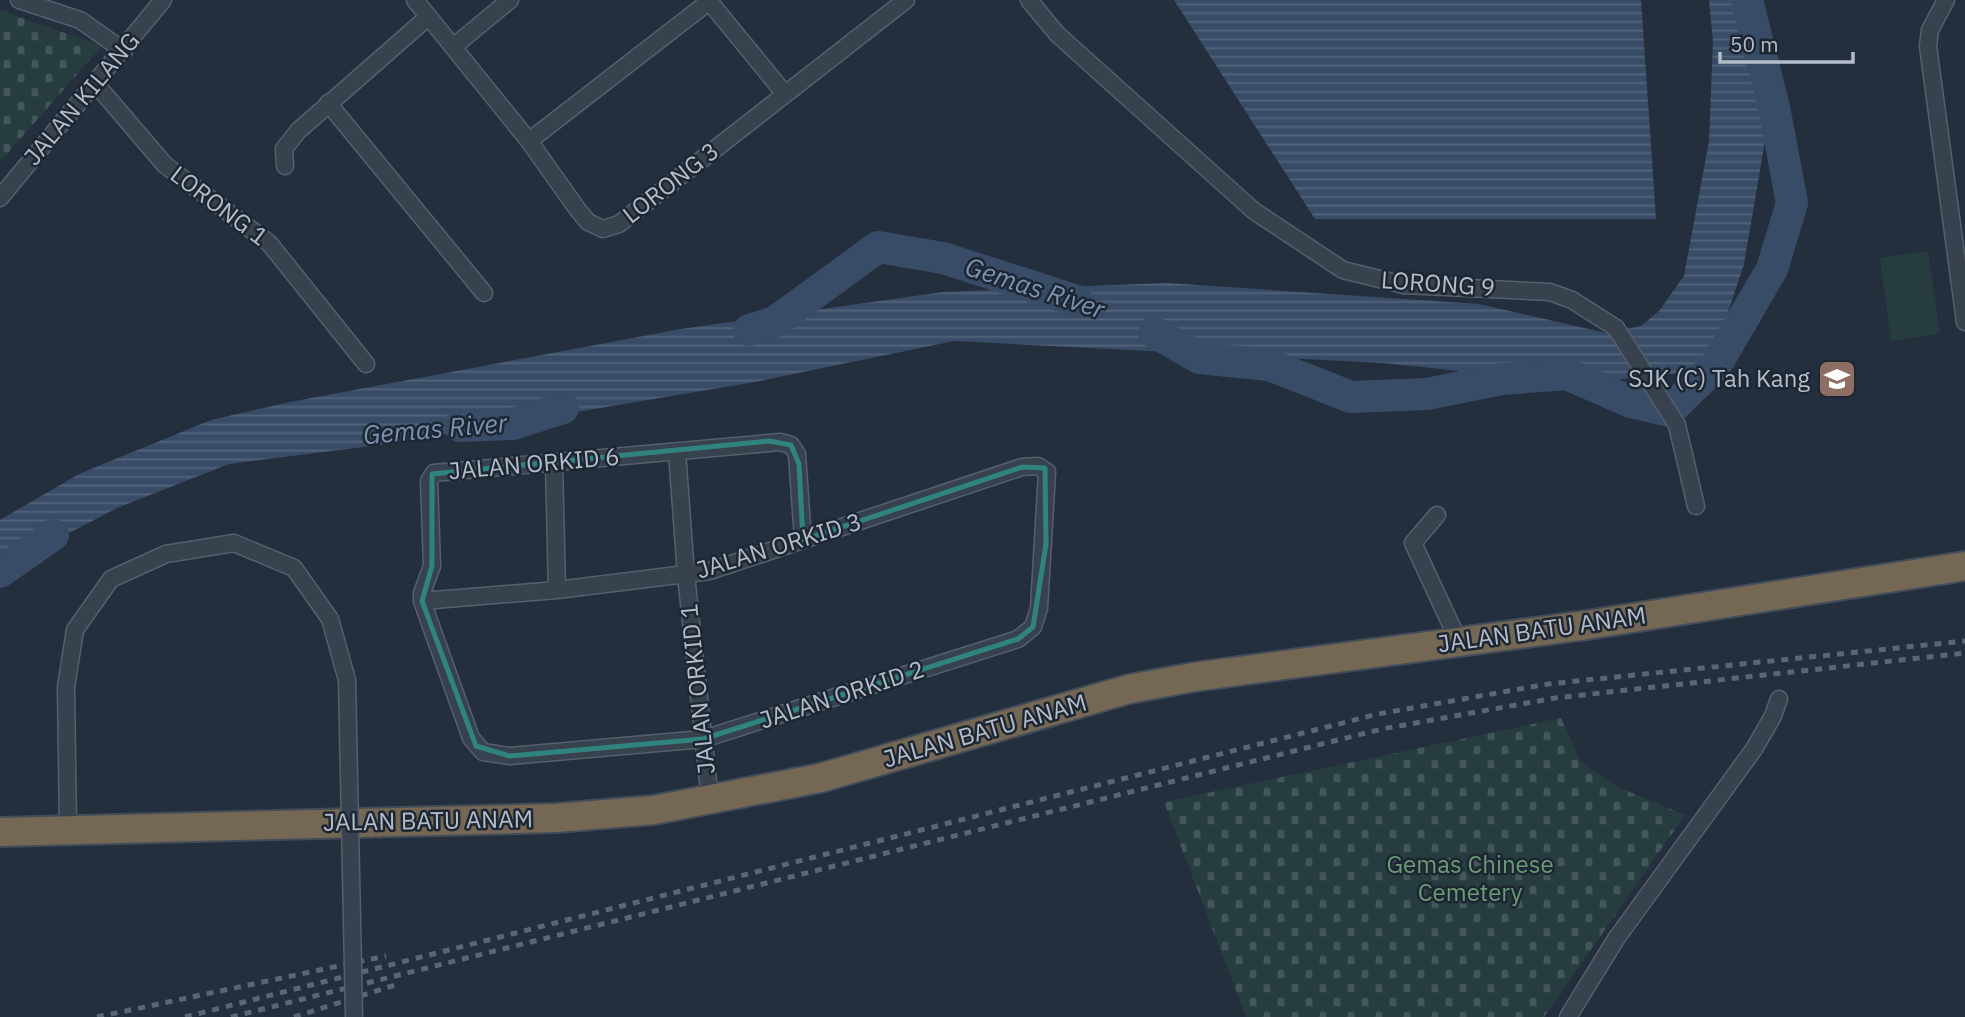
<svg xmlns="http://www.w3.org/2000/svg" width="1965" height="1017" viewBox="0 0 1965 1017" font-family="'IBM Plex Sans',sans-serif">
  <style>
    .cemetery { fill: url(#cemetery-stones) }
    .pitch { fill: #263c3f }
    .water { fill: url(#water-rules) }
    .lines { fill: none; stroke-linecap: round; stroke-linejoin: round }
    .river { stroke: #394c67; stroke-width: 32 }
    .street-casing { stroke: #565f6c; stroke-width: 19 }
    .highway-casing { stroke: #434c59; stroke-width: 32 }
    .street { stroke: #38414e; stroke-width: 16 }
    .highway { stroke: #746855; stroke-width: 28 }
    .rail { stroke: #5a6575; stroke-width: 5; stroke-dasharray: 7 7; stroke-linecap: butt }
    .street-bridge-casing { stroke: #565f6c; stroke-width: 19; stroke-linecap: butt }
    .street-bridge { stroke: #38414e; stroke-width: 16 }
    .marked { fill: none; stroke: #308480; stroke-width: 5; stroke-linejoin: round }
    .labels { text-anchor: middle; stroke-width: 5; stroke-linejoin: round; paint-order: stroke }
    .street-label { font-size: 24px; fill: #b4bcc9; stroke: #1d2633 }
    .poi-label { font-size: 24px; fill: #b4bcc9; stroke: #1d2633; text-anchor: end }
    .park-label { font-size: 24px; fill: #6b9a76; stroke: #1d2633 }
    .water-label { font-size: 26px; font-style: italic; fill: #7c92b1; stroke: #1d2633 }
  </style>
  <defs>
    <pattern id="cemetery-stones" width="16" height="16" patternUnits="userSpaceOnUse" patternTransform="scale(1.75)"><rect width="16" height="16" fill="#263c3f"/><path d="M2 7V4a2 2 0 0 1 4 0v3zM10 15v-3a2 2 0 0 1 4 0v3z" fill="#435659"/></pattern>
    <pattern id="water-rules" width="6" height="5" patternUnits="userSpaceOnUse" patternTransform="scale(1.75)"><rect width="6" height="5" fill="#394c67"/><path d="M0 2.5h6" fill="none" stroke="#53647b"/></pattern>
  </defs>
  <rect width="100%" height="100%" fill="#242f3e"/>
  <path class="cemetery" d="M 0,10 L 102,46 L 0,162 Z
    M 1561,718 L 1581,761 L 1618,787 L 1685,815 L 1544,1017 L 1246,1017 L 1164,802 Z"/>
  <path class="pitch" d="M 1928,251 L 1940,334 L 1891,341 L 1880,258 Z"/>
  <path class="water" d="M 1174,0 L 1641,0 L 1656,219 L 1315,219 Z
    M 1709,0 L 1757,0 L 1766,135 L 1744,264 L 1709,370 L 1612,380 L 1509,376 L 1383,363 L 954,341 L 755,382 L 379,445 L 229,464 L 117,508 L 0,569 L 0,520 L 79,474 L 211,420 L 290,402 L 681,329 L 943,292 L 1167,283 L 1479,304 L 1606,333 L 1641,326 L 1659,311 L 1684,276 L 1709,141 L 1713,41 Z"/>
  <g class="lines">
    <path class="river" d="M 749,330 L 775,322 L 878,247 L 943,258 L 1077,301
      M 1154,332 L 1199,358 L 1269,365 L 1351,397 L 1427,394 L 1502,379 L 1567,374 L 1631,402 L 1669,411 L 1716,365 L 1772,269 L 1792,203 L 1774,107 L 1747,0
      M 460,426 L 513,424 L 563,408
      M 0,572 L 53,535"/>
    <defs>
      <path id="street" d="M 19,0 L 80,20 L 124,51
        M 415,0 L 529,141 L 578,210 L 588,222 L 603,229 L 619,224 L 906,0
        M 708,0 L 785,94
        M 1029,0 L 1057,34 L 1254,211 L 1343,270 L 1404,285 L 1550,292 L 1572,300 L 1616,328 L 1677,425 L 1696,506
        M 1946,0 L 1930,30 L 1928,46 L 1965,322
        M 453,47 L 510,0
        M 95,83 L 165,165 L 269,243 L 366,364
        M 328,103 L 484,293
        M 529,141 L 711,0
        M 285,166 L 284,149 L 298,131 L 428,17
        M 0,198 L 163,0
        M 677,452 L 686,575 L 710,800
        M 554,463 L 557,590
        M 1437,515 L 1413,543 L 1459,642
        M 422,601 L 557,590 L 710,571 L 1022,467 L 1038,466 L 1047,472 L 1039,608 L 1033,627 L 1018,639 L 703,739 L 510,756 L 483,752 L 471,738 L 422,601 L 422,593 L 432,566 L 429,481 L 434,473 L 780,442 L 791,445 L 797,454 L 803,540
        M 68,829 L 66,687 L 75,630 L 111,579 L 166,554 L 234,543 L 294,568 L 330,619 L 347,680
        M 1568,1017 L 1616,939 L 1754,749 L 1773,716 L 1779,699"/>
      <path id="highway" d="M 0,832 L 556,818 L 654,810 L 820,778 L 1129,689 L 1194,677 L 1587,625 L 1965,566"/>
    </defs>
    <use href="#street" class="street-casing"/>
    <use href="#highway" class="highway-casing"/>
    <use href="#street" class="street"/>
    <use href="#highway" class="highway"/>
    <path class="rail" d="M 97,1017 L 386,956
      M 185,1017 L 1378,714 L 1548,684 L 1965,641
      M 231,1017 L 1382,729 L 1555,698 L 1965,653
      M 294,1017 L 395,985"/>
    <defs>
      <path id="street-bridge" d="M 347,680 L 354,1017"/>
    </defs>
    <use href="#street-bridge" class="street-bridge-casing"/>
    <use href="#street-bridge" class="street-bridge"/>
  </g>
  <path class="marked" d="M 769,441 L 791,445 L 799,464 L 803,540 L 1022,467 L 1045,468 L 1046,544 L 1033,627 L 1018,639 L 703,739 L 510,756 L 476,746 L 422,601 L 432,566 L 432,474 Z"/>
  <defs>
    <symbol id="school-square" viewBox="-11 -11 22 22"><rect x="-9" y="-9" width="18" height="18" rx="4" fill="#8d6e63" stroke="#1d2633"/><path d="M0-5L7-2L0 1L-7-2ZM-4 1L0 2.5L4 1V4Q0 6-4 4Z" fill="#fff"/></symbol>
  </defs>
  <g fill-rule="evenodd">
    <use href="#school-square" x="1815" y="357" width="44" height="44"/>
  </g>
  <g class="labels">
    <g class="street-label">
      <text transform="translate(82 99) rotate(-50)" y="8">JALAN KILANG</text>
      <text transform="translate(671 183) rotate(-38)" y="8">LORONG 3</text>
      <text transform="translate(219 206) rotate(37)" y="8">LORONG 1</text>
      <text transform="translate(1438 284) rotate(4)" y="8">LORONG 9</text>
      <text transform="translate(534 464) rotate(-5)" y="8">JALAN ORKID 6</text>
      <text transform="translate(779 546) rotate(-17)" y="8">JALAN ORKID 3</text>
      <text transform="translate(1542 630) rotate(-8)" y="8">JALAN BATU ANAM</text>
      <text transform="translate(698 689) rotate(-96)" y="8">JALAN ORKID 1</text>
      <text transform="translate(842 695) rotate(-18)" y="8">JALAN ORKID 2</text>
      <text transform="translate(985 731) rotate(-16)" y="8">JALAN BATU ANAM</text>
      <text transform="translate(428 821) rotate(-1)" y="8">JALAN BATU ANAM</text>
    </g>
    <g class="poi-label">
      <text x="1810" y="387">SJK (C) Tah Kang</text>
    </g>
    <g class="park-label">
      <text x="1470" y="873">Gemas Chinese<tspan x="1470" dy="28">Cemetery</tspan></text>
    </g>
    <g class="water-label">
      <text transform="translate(1035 288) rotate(18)" y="9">Gemas River</text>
      <text transform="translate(435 429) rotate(-5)" y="9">Gemas River</text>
    </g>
  </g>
  <path d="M1720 52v10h133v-10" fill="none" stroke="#b4bcc9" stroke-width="3.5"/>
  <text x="1730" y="52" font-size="21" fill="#b4bcc9" stroke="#1d2633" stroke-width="5" paint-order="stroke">50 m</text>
</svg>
